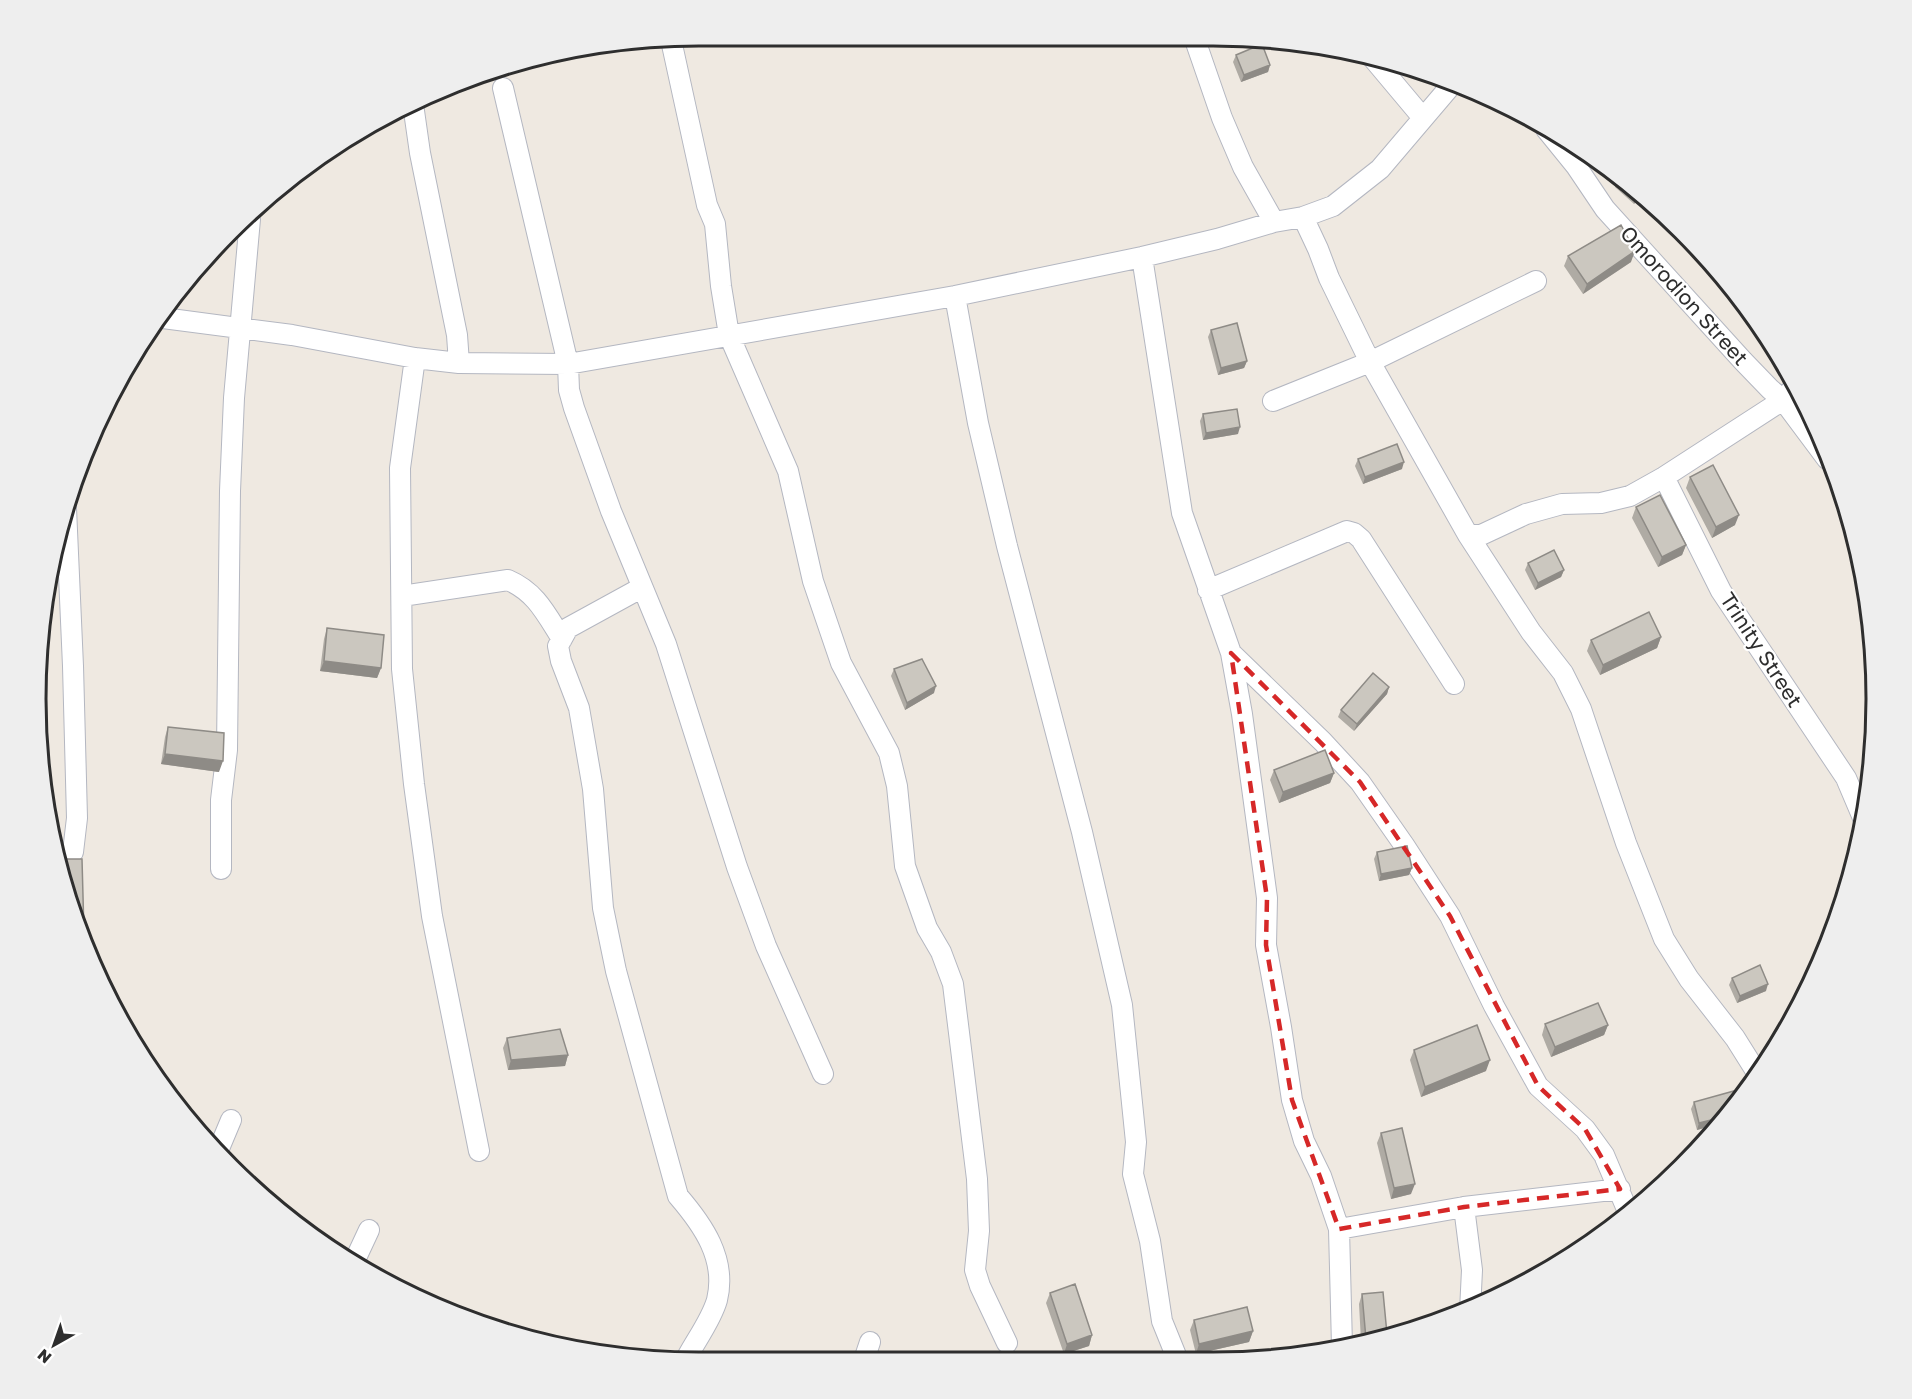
<svg xmlns="http://www.w3.org/2000/svg" width="1912" height="1399" viewBox="0 0 1912 1399" font-family="'Golos Text',sans-serif">
  <style>
    .lines { fill: none; stroke-linecap: round; stroke-linejoin: round }
    .street-casing { stroke: #b4b7c1; stroke-width: 22 }
    .street { stroke: #fff; stroke-width: 20 }
    .wall { fill: #afaba4 }
    .shaded-wall { fill: #8e8b86 }
    .building { fill: #cbc7bf; stroke: #8e8b86; stroke-width: 1.5 }
    .marked { fill: none; stroke: #d62828; stroke-width: 4.5; stroke-dasharray: 12 8; stroke-linejoin: round }
    .labels { text-anchor: middle; stroke-width: 4.5; stroke-linejoin: round; paint-order: stroke }
    .street-label { font-size: 21px; fill: #2e2e2e; stroke: #fff }
    .rim { fill: none; stroke: #2e2e2e; stroke-width: 3 }
  </style>
  <rect width="100%" height="100%" fill="#efe9e1"/>
  <g class="lines">
    <defs>
      <path id="street" d="M 1194,37 L 1222,118 L 1243,167 L 1274,222
        M 671,40 L 707,205 L 715,224 L 721,286 L 729,335 L 788,471 L 813,581 L 841,663 L 889,753 L 897,786 L 905,866 L 927,928 L 941,952 L 953,984 L 977,1179 L 979,1231 L 975,1270 L 980,1286 L 1007,1343
        M 1371,56 L 1423,118
        M 503,88 L 568,364 L 569,390 L 574,408 L 611,511 L 666,644 L 737,867 L 766,946 L 823,1074
        M 413,104 L 420,153 L 457,335 L 459,363
        M 1546,129 L 1576,166 L 1605,209 L 1743,361 L 1770,389 L 1783,400 L 1827,459
        M 1303,217 L 1318,249 L 1329,278 L 1370,362 L 1468,535 L 1531,632 L 1563,673 L 1581,709 L 1626,843 L 1664,939 L 1689,979 L 1735,1038 L 1757,1073
        M 1142,257 L 1182,513 L 1231,653 L 1242,714 L 1267,898 L 1266,945 L 1281,1027 L 1292,1100 L 1304,1141 L 1321,1176 L 1339,1229 L 1342,1346
        M 955,296 L 978,423 L 1007,546 L 1082,832 L 1122,1005 L 1136,1142 L 1133,1174 L 1150,1241 L 1162,1321 L 1177,1358
        M 163,318 L 292,335 L 415,358 L 459,363 L 568,364 L 955,296 L 1142,257 L 1217,239 L 1274,222 L 1303,217 L 1333,206 L 1380,169 L 1454,82
        M 415,358 L 400,468 L 402,669 L 414,784 L 432,916 L 479,1151
        M 1273,401 L 1370,362 L 1536,281
        M 1664,477 L 1721,591 L 1846,778 L 1863,818
        M 66,508 L 73,666 L 77,818 L 73,852
        M 1468,535 L 1481,535 L 1526,514 L 1562,504 L 1601,503 L 1630,496 L 1664,477 L 1783,400 L 1795,386
        M 641,588 L 568,628 L 558,646 L 561,661 L 579,708 L 593,789 L 603,908 L 616,971 L 678,1196 C 703,1225 727,1259 717,1300 C 711,1321 695,1341 685,1361
        M 1208,590 L 1347,531 L 1354,533 L 1361,539 L 1454,684
        M 402,596 L 508,580 C 536,592 546,614 562,639
        M 1231,653 L 1323,742 L 1360,782 L 1404,845 L 1450,916 L 1494,1006 L 1538,1086 L 1585,1129 L 1604,1155 L 1629,1214
        M 221,869 L 221,800 L 227,750 L 230,491 L 234,398 L 250,219
        M 218,1151 L 231,1120
        M 1339,1229 L 1464,1207
        M 355,1260 L 369,1230
        M 1470,1311 L 1472,1270 L 1464,1207 L 1620,1189
        M 864,1360 L 870,1342"/>
    </defs>
    <use href="#street" class="street-casing"/>
    <use href="#street" class="street"/>
  </g>
  <path class="wall" d="M 1236,55 L 1270,65 L 1268,72 L 1241,82 L 1233,62 Z
    M 1619,177 L 1642,195 L 1634,204 L 1615,187 Z
    M 1674,227 L 1692,246 L 1691,248 L 1672,232 Z
    M 1568,256 L 1631,262 L 1583,294 L 1564,266 Z
    M 1211,330 L 1247,361 L 1244,368 L 1218,375 L 1208,337 Z
    M 1203,414 L 1238,434 L 1203,440 L 1200,421 Z
    M 1358,459 L 1402,469 L 1363,484 L 1355,466 Z
    M 1690,477 L 1735,525 L 1712,538 L 1686,488 Z
    M 1636,507 L 1686,545 L 1682,555 L 1658,567 L 1632,518 Z
    M 1528,563 L 1564,570 L 1561,577 L 1535,590 L 1525,570 Z
    M 1868,615 L 1872,638 L 1864,624 Z
    M 327,628 L 381,668 L 377,678 L 320,671 L 324,639 Z
    M 1661,637 L 1657,648 L 1600,675 L 1587,651 L 1591,640 Z
    M 894,669 L 934,693 L 905,710 L 891,676 Z
    M 1389,687 L 1387,694 L 1354,731 L 1338,717 L 1341,710 Z
    M 168,727 L 219,772 L 161,764 L 165,737 Z
    M 1274,770 L 1334,773 L 1330,783 L 1279,803 L 1270,780 Z
    M 1377,852 L 1412,868 L 1409,875 L 1379,881 L 1374,859 Z
    M 1732,978 L 1766,991 L 1737,1003 L 1729,985 Z
    M 1545,1024 L 1608,1025 L 1604,1035 L 1551,1057 L 1542,1035 Z
    M 507,1038 L 568,1055 L 565,1066 L 508,1070 L 503,1048 Z
    M 1414,1050 L 1486,1071 L 1421,1097 L 1410,1060 Z
    M 1742,1094 L 1721,1123 L 1697,1130 L 1691,1109 L 1694,1102 Z
    M 1381,1133 L 1411,1194 L 1391,1199 L 1377,1143 Z
    M 1050,1293 L 1092,1335 L 1089,1346 L 1064,1354 L 1046,1303 Z
    M 1362,1294 L 1387,1334 L 1361,1341 L 1359,1304 Z
    M 1194,1320 L 1253,1331 L 1249,1342 L 1196,1354 L 1190,1330 Z"/>
  <path class="shaded-wall" d="M 1270,65 L 1268,72 L 1241,82 L 1244,75 Z
    M 1639,192 L 1642,195 L 1634,204 L 1638,194 Z
    M 1635,251 L 1631,262 L 1583,294 L 1587,284 Z
    M 1247,361 L 1244,368 L 1218,375 L 1221,368 Z
    M 1240,427 L 1238,434 L 1203,440 L 1206,433 Z
    M 1404,462 L 1402,469 L 1363,484 L 1365,477 Z
    M 1739,515 L 1735,525 L 1712,538 L 1716,527 Z
    M 1686,545 L 1682,555 L 1658,567 L 1662,557 Z
    M 1564,570 L 1561,577 L 1535,590 L 1538,583 Z
    M 1661,637 L 1657,648 L 1600,675 L 1603,665 Z
    M 324,661 L 381,668 L 377,678 L 320,671 Z
    M 936,686 L 934,693 L 905,710 L 907,703 Z
    M 1389,687 L 1387,694 L 1354,731 L 1357,724 Z
    M 165,754 L 223,761 L 219,772 L 161,764 Z
    M 1334,773 L 1330,783 L 1279,803 L 1283,792 Z
    M 1412,868 L 1409,875 L 1379,881 L 1381,874 Z
    M 1768,984 L 1766,991 L 1737,1003 L 1740,996 Z
    M 1608,1025 L 1604,1035 L 1551,1057 L 1555,1047 Z
    M 568,1055 L 565,1066 L 508,1070 L 511,1060 Z
    M 1490,1060 L 1486,1071 L 1421,1097 L 1425,1087 Z
    M 1727,1116 L 1721,1123 L 1697,1130 L 1699,1123 Z
    M 1415,1184 L 1411,1194 L 1391,1199 L 1394,1188 Z
    M 1253,1331 L 1249,1342 L 1196,1354 L 1199,1344 Z
    M 1092,1335 L 1089,1346 L 1064,1354 L 1067,1344 Z"/>
  <path class="building" d="M 1262,44 L 1270,65 L 1244,75 L 1236,55 Z
    M 1620,177 L 1639,192 L 1638,194 Z
    M 1621,225 L 1635,251 L 1587,284 L 1568,256 Z
    M 1237,323 L 1247,361 L 1221,368 L 1211,330 Z
    M 1237,409 L 1240,427 L 1206,433 L 1203,414 Z
    M 1397,444 L 1404,462 L 1365,477 L 1358,459 Z
    M 1713,465 L 1739,515 L 1716,527 L 1690,477 Z
    M 1660,495 L 1686,545 L 1662,557 L 1636,507 Z
    M 1554,550 L 1564,570 L 1538,583 L 1528,563 Z
    M 1649,612 L 1661,637 L 1603,665 L 1591,640 Z
    M 327,628 L 384,635 L 381,668 L 324,661 Z
    M 922,659 L 936,686 L 907,703 L 894,669 Z
    M 1373,673 L 1389,687 L 1357,724 L 1341,710 Z
    M 168,727 L 224,733 L 223,761 L 165,754 Z
    M 1325,750 L 1334,773 L 1283,792 L 1274,770 Z
    M 1407,846 L 1412,868 L 1381,874 L 1377,852 Z
    M 61,859 L 82,859 L 84,933 L 81,933 Z
    M 1760,965 L 1768,984 L 1740,996 L 1732,978 Z
    M 1598,1003 L 1608,1025 L 1555,1047 L 1545,1024 Z
    M 1477,1025 L 1490,1060 L 1425,1087 L 1414,1050 Z
    M 560,1029 L 568,1055 L 511,1060 L 507,1038 Z
    M 1741,1089 L 1742,1094 L 1727,1116 L 1699,1123 L 1694,1102 Z
    M 1402,1128 L 1415,1184 L 1394,1188 L 1381,1133 Z
    M 1075,1284 L 1092,1335 L 1067,1344 L 1050,1293 Z
    M 1383,1292 L 1387,1334 L 1366,1339 L 1362,1294 Z
    M 1247,1307 L 1253,1331 L 1199,1344 L 1194,1320 Z"/>
  <path class="marked" d="M 1231,653 L 1360,782 L 1450,916 L 1538,1086 L 1585,1129 L 1620,1189 L 1464,1207 L 1339,1229 L 1292,1100 L 1266,945 L 1267,898 Z"/>
  <g class="labels">
    <g class="street-label">
      <text transform="translate(1684 296) rotate(48)" y="7">Omorodion Street</text>
      <text transform="translate(1761 650) rotate(57)" y="7">Trinity Street</text>
    </g>
  </g>
  <path d="M0 0H1912V1399H0ZM699 46H1213A653 653 0 0 1 1866 699V699A653 653 0 0 1 1213 1352H699A653 653 0 0 1 46 699V699A653 653 0 0 1 699 46Z" fill="#eee" fill-rule="evenodd"/>
  <path class="rim" d="M699 46H1213A653 653 0 0 1 1866 699V699A653 653 0 0 1 1213 1352H699A653 653 0 0 1 46 699V699A653 653 0 0 1 699 46Z"/>
  <g transform="translate(54 1345) rotate(220)" stroke="#ffffff" stroke-width="4.5" paint-order="stroke">
  <path d="M0-4.5L10 22L0 15L-10 22Z" fill="#2e2e2e"/>
  <text y="-9" font-size="16" font-weight="bold" text-anchor="middle" fill="#2e2e2e">N</text>
  </g>
</svg>
